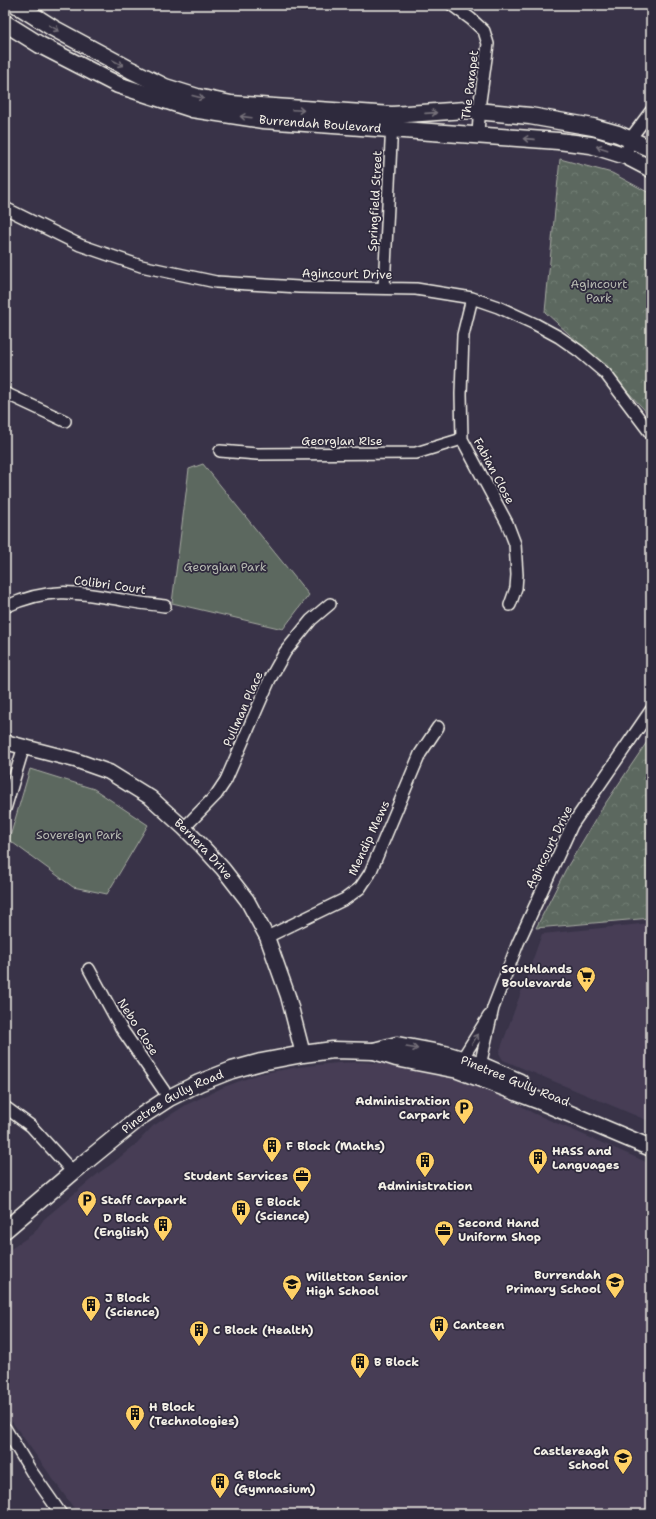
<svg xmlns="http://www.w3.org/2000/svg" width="656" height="1519" viewBox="0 0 656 1519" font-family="'Shantell Sans',sans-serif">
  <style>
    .built { fill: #463e55 }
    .forest { fill: url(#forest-crowns); stroke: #a8aca3 }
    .green { fill: #5b685e; stroke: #a8aca3 }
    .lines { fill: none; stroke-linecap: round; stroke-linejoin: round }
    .minor-casing { stroke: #f4f1e8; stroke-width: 14 }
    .tertiary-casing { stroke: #f4f1e8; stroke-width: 17 }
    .secondary-casing { stroke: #f4f1e8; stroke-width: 19 }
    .minor { stroke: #2f2a3d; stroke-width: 11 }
    .tertiary { stroke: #2f2a3d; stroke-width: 14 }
    .secondary { stroke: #2f2a3d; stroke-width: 16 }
    .oneway { stroke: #747079 }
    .labels { text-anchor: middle; stroke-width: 3.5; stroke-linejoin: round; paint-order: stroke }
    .street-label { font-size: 12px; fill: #f4f1e8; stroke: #2f2a3d }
    .park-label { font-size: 12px; fill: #b7bab1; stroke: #2f2a3d }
    .poi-label { font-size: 12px; font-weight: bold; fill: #f4f1e8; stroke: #2f2a3d; text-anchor: start }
  </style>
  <defs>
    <pattern id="forest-crowns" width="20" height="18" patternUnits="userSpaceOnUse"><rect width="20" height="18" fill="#5b685e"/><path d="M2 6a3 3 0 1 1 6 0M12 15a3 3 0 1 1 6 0" fill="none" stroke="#737e75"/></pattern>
  </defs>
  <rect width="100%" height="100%" fill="#393348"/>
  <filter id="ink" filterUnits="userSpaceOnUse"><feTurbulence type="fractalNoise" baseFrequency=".025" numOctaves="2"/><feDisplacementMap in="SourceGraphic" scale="8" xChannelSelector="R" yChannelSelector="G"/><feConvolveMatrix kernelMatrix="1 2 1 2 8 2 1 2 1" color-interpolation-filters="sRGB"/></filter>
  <g filter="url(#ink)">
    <path class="built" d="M 651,923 L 651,1122 L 503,1060 L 499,1053 L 542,934 Z
      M 362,1062 L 388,1064 L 431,1071 L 471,1083 L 497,1092 L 533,1113 L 651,1164 L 651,1514 L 78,1514 L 5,1412 L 5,1253 L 34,1233 L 44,1219 L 100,1172 L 113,1163 L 136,1144 L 153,1126 L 186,1105 L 224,1087 L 259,1074 L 298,1067 L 338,1063 Z"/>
    <path class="forest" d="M 560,159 L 612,173 L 651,194 L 651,417 L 606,368 L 545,312 Z
      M 651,736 L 651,918 L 536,928 L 566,869 L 603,807 Z"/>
    <path class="green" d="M 203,464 L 309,595 L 283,629 L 172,603 L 189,469 Z
      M 30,769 L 94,789 L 148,825 L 107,894 L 73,887 L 9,840 Z"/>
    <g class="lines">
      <defs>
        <path id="minor" d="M 452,5 L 471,19 L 484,31 L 488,44 L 480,101 L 478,135
          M 626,156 L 630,139 L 651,111
          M 5,208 L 80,245 L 141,266 L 216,282 L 299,287 L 416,289 L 472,298 L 498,307 L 535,324 L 559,337 L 579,351 L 605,373 L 651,434
          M 384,288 L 392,122
          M 472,298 L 463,335 L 461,394 L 462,439 L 507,523 L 515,544 L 517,575 L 516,588 L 510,605
          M 5,393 L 65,421
          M 220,451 L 257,454 L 416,453 L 462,439
          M 5,607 C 49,586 77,592 122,600 C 136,603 151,604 165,606
          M 5,809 L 24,746
          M 184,828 L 216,795 L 226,780 L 270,679 L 285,652 L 311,620 L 330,604
          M 267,937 L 345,899 L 360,888 L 370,873 L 420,754 L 438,727
          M 89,969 L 121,1028 L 169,1098
          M 460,1065 L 462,1059 L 489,1016
          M 479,1070 L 493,1008 L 518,943 L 572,825 L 651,710
          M 5,1107 L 31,1126 L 73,1172
          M 5,1428 L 31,1471 L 61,1514"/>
        <g id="tertiary">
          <path id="s1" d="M 5,742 L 75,760 L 109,772 L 151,798 L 184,828 L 201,845 L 223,869 L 247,900 L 267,937 L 288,996 L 303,1054"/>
        </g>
        <g id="secondary">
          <path d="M 17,5 L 53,28 L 131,70 L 165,87 L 197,97 L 231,104 L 392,115 L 466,110 L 530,116 L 593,127 L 618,134 L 651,149"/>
          <path id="s2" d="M 5,23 L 40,45 L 118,85 L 192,109 L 263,120 L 558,141 L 591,145 L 626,156 L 651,169"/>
          <path d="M 374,1051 L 397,1045 L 445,1054 L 481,1065 L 520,1082"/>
          <path id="s3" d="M 5,1230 L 73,1172 L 143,1115 L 169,1098 L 199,1083 L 232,1070 L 261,1062 L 303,1054 L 333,1050 L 374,1051 L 396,1058 L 458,1070 L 537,1100 L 651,1148"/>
        </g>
      </defs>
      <use href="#minor" class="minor-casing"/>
      <use href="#tertiary" class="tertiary-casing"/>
      <use href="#secondary" class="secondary-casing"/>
      <use href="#minor" class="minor"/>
      <use href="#tertiary" class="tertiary"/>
      <use href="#secondary" class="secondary"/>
    </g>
    <defs><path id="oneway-shaft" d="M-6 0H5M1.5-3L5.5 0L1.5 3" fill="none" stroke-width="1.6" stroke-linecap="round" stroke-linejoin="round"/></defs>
    <g class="oneway">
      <use href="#oneway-shaft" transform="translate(54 28) rotate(29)"/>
      <use href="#oneway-shaft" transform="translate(118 63) rotate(28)"/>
      <use href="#oneway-shaft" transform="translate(198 97) rotate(14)"/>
      <use href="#oneway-shaft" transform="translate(298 110) rotate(3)"/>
      <use href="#oneway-shaft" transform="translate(431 113) rotate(-4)"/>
      <use href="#oneway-shaft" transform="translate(246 117) rotate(-173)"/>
      <use href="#oneway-shaft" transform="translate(529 139) rotate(-176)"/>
      <use href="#oneway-shaft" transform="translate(602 148) rotate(-162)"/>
      <use href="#oneway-shaft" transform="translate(475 1039) rotate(-59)"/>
      <use href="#oneway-shaft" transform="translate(412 1048) rotate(9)"/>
    </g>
  </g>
  <defs>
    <symbol id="supermarket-pin" viewBox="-11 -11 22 30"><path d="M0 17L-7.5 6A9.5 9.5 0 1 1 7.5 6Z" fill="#ffd166" stroke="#2f2a3d"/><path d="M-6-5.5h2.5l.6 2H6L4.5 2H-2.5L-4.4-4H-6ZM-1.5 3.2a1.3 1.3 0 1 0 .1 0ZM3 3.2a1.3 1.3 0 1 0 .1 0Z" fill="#111"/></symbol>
    <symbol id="parking-pin" viewBox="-11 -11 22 30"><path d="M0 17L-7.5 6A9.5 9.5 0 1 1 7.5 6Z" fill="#ffd166" stroke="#2f2a3d"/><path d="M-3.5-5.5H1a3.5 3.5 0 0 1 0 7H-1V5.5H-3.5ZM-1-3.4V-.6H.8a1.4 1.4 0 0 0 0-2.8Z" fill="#111"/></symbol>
    <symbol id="building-pin" viewBox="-11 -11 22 30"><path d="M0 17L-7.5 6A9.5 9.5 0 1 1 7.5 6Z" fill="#ffd166" stroke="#2f2a3d"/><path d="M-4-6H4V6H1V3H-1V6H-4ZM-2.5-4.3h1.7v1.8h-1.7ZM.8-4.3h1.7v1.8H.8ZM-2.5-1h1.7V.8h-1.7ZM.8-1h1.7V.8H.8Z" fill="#111"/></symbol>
    <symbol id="office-pin" viewBox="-11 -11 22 30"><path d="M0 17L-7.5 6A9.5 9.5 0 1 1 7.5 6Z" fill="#ffd166" stroke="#2f2a3d"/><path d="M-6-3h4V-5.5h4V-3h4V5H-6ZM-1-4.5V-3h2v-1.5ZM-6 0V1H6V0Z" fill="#111"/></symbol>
    <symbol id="school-pin" viewBox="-11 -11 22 30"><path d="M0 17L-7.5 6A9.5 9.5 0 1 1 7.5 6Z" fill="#ffd166" stroke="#2f2a3d"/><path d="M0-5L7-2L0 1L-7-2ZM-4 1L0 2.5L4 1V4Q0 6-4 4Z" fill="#111"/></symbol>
  </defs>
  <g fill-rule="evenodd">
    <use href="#supermarket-pin" x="575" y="965" width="22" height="30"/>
    <use href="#parking-pin" x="453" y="1097" width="22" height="30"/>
    <use href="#building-pin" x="261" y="1135" width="22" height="30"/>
    <use href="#building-pin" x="527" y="1147" width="22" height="30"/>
    <use href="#building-pin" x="414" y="1150" width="22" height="30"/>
    <use href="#office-pin" x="291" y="1165" width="22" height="30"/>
    <use href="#parking-pin" x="76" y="1189" width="22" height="30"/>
    <use href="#building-pin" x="230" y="1198" width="22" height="30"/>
    <use href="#building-pin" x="152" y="1214" width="22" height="30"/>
    <use href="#office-pin" x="433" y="1219" width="22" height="30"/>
    <use href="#school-pin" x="604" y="1271" width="22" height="30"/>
    <use href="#school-pin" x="281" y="1273" width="22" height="30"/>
    <use href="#building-pin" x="80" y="1294" width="22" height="30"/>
    <use href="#building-pin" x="428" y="1314" width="22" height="30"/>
    <use href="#building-pin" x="188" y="1319" width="22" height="30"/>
    <use href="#building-pin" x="349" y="1351" width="22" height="30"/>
    <use href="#building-pin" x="124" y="1403" width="22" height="30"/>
    <use href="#school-pin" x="612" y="1447" width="22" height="30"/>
    <use href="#building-pin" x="209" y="1471" width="22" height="30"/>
  </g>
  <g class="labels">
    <g class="street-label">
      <text transform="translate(470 85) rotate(-83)" y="4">The Parapet</text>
      <text dy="4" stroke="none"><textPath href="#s2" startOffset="336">Burrendah Boulevard</textPath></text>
      <text transform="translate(375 201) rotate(-87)" y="4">Springfield Street</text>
      <text transform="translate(347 274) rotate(1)" y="4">Agincourt Drive</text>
      <text x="342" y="445">Georgian Rise</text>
      <text transform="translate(494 471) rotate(62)" y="4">Fabian Close</text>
      <text transform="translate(110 585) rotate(8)" y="4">Colibri Court</text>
      <text transform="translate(243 709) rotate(-66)" y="4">Pullman Place</text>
      <text transform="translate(369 838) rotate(-65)" y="4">Mendip Mews</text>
      <text transform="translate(549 847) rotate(-64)" y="4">Agincourt Drive</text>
      <text dy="4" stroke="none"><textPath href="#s1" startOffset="231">Bernera Drive</textPath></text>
      <text transform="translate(138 1027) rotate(57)" y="4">Nebo Close</text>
      <text transform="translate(515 1081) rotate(22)" y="4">Pinetree Gully Road</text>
      <text dy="4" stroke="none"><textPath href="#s3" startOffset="212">Pinetree Gully Road</textPath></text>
    </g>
    <g class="park-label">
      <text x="599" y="288">Agincourt<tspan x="599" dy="14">Park</tspan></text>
      <text x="225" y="571">Georgian Park</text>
      <text x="79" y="839">Sovereign Park</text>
    </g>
    <g class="poi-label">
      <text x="572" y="973" text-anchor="end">Southlands<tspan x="572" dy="14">Boulevarde</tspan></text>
      <text x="450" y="1105" text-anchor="end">Administration<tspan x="450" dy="14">Carpark</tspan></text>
      <text x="286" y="1150">F Block (Maths)</text>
      <text x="552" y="1155">HASS and<tspan x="552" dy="14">Languages</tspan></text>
      <text x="288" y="1180" text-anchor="end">Student Services</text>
      <text x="425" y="1190" text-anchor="middle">Administration</text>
      <text x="101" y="1204">Staff Carpark</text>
      <text x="255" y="1206">E Block<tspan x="255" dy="14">(Science)</tspan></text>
      <text x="149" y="1222" text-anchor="end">D Block<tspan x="149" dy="14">(English)</tspan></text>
      <text x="458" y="1227">Second Hand<tspan x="458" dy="14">Uniform Shop</tspan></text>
      <text x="601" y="1279" text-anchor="end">Burrendah<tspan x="601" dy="14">Primary School</tspan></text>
      <text x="306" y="1281">Willetton Senior<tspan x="306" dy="14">High School</tspan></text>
      <text x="105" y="1302">J Block<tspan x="105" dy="14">(Science)</tspan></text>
      <text x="453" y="1329">Canteen</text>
      <text x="213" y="1334">C Block (Health)</text>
      <text x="374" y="1366">B Block</text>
      <text x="149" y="1411">H Block<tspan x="149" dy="14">(Technologies)</tspan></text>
      <text x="609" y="1455" text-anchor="end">Castlereagh<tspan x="609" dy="14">School</tspan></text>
      <text x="234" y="1479">G Block<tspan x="234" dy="14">(Gymnasium)</tspan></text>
    </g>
  </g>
  <rect width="656" height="1519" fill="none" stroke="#2f2a3d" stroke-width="20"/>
  <rect x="10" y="10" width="636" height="1499" fill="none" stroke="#f4f1e8" stroke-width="1.5" filter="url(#ink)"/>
</svg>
